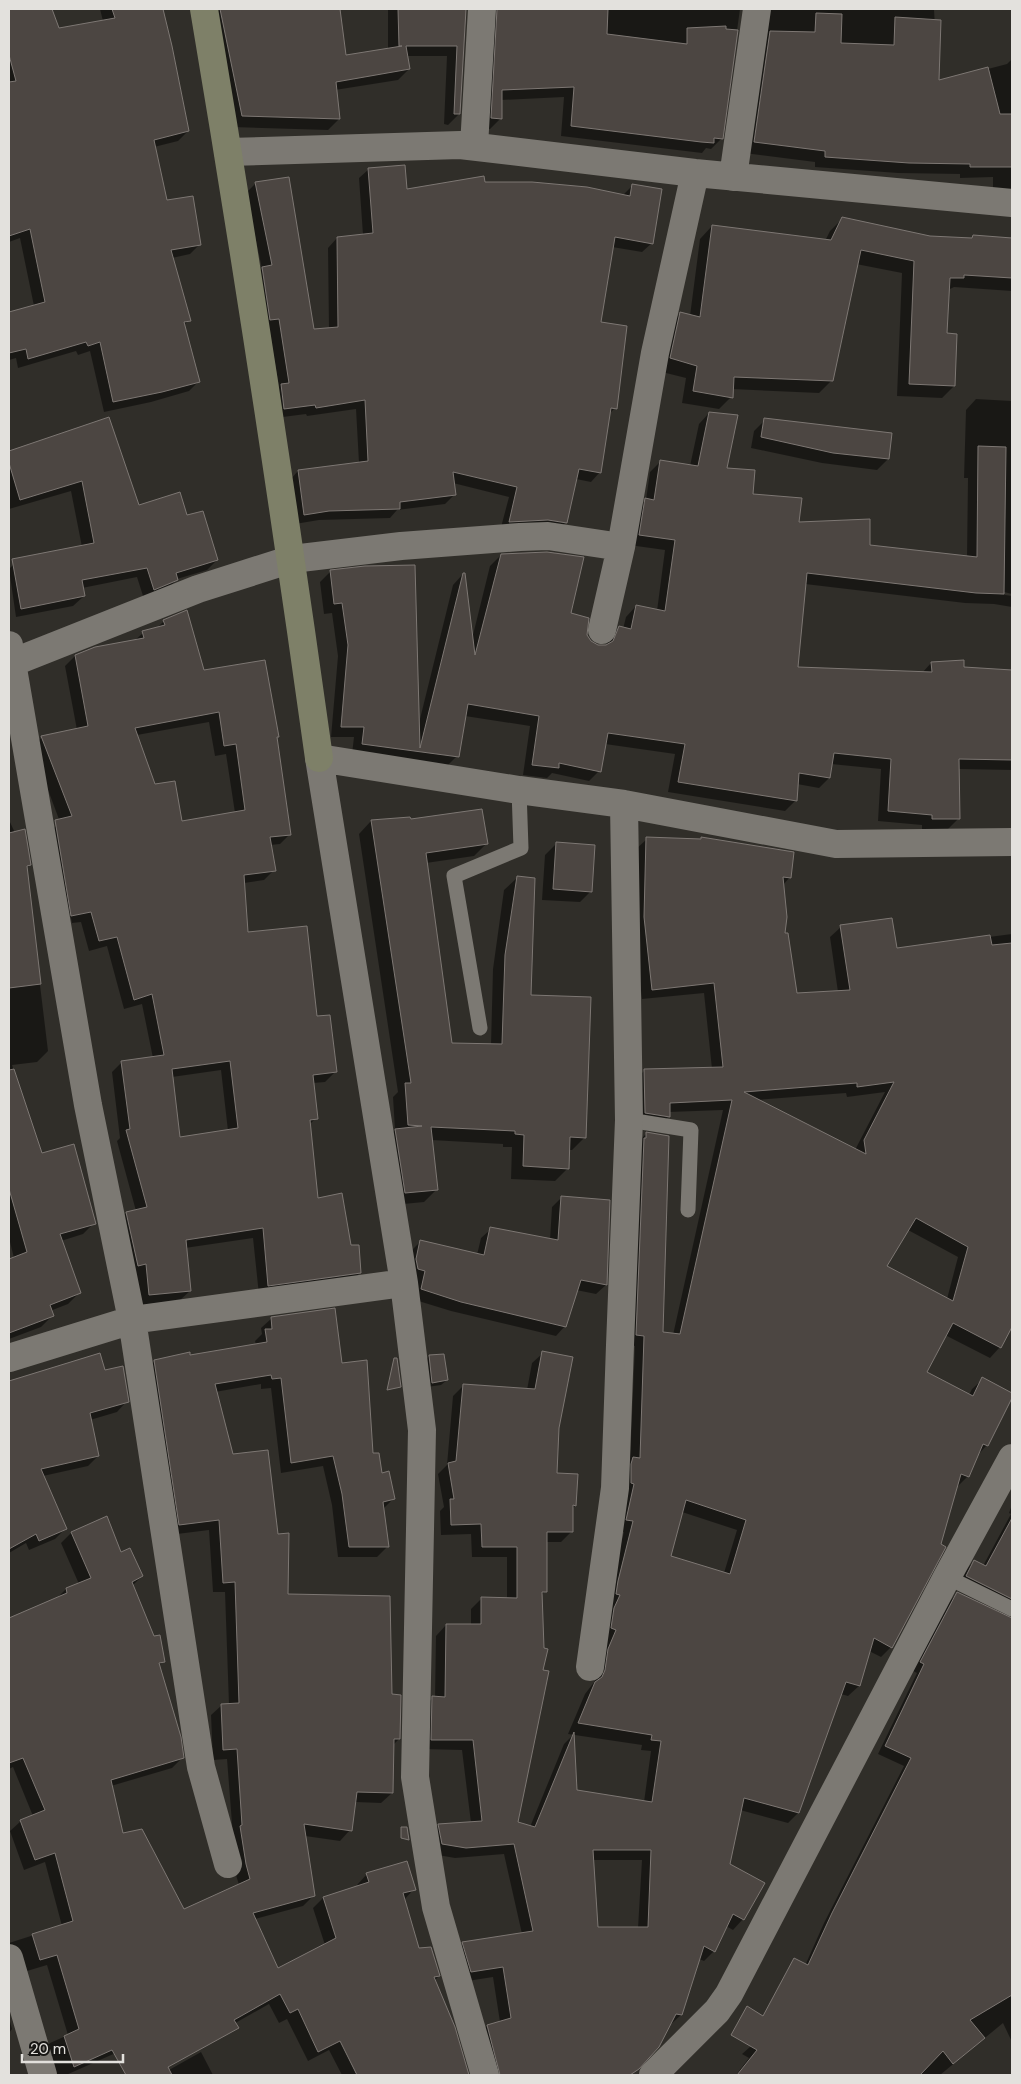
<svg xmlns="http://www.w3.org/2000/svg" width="1021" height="2084" viewBox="0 0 1021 2084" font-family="'DM Sans',sans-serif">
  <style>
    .shadow { fill: #0007; fill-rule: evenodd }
    .building { fill: #4c4642; stroke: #7d7773; fill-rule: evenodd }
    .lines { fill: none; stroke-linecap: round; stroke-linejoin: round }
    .lane { stroke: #7c7973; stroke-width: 15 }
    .street { stroke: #7c7973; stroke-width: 28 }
    .secondary { stroke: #7e8068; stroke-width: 28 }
  </style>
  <rect width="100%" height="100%" fill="#302e29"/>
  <path class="shadow" d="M 9,9 L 51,9 L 58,30 L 103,21 L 100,9 L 161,9 L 188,131 L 178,141 L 154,147 L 166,201 L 200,244 L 190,254 L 172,258 L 189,320 L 183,326 L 199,381 L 189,391 L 151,402 L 104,412 L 90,351 L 78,355 L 76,351 L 18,368 L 16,358 L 9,360 L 9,313 L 34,306 L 20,238 L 9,242 Z
    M 220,9 L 339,9 L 345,56 L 388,49 L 388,9 L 465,9 L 459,114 L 448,125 L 444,124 L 447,56 L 407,56 L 409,69 L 398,80 L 335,90 L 339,119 L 328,130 L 231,127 L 210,19 Z
    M 482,9 L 740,9 L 722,138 L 711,149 L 706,148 L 702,153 L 561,136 L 564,97 L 501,100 L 501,118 L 490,129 L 481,128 Z
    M 757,9 L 934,9 L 938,82 L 1007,64 L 1012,59 L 1012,46 L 1012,192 L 993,191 L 993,177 L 960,178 L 960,174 L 898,173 L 815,167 L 815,162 L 744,153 Z
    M 369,169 L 406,191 L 484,183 L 622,196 L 632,186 L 652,243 L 642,252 L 612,247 L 599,323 L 615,408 L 608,415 L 600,472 L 591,482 L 576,479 L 566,522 L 556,532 L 500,531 L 509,497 L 453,483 L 455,494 L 445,504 L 397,510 L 390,518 L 319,520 L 295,524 L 289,481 L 298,471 L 359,463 L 356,409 L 307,416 L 306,414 L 275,418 L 272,394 L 279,387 L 269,328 L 253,278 L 262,269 L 246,193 L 256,183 L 313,330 L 329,329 L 328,248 L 337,238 L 363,235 L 359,178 Z
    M 843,218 L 930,238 L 970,240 L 973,237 L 1012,240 L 1012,291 L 954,287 L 948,290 L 946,335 L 954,386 L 942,398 L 897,396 L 902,273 L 856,264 L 832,380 L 819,393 L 732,389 L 731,397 L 719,409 L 682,403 L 686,378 L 658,371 L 668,325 L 681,313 L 690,316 L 700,239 L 712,226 L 825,241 L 830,231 Z
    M 976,399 L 1012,401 L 1012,594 L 1000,591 L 999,594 L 1012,596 L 1012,607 L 994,604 L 965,603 L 805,584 L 796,668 L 922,673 L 931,663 L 963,669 L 1012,671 L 1012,770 L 958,769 L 959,818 L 948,829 L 922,829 L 922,825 L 878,821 L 881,769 L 831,764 L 829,778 L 819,788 L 797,784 L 795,801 L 785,811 L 668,792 L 675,754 L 605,744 L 599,771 L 589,781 L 552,773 L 547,778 L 523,775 L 530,726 L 465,716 L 457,756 L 447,766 L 352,754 L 354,737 L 331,737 L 338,656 L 332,613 L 324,614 L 320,582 L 331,571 L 419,723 L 453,585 L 463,574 L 472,639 L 490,566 L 501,555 L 570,614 L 590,642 L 598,646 L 606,646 L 609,638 L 619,628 L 623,629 L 626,617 L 636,606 L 657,611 L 665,550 L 629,545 L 635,510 L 646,500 L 650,472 L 660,462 L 690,466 L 699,424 L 709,413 L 726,469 L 752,495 L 798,523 L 869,547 L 967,557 L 968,478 L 964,478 L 966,410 Z
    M 108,418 L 138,506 L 187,517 L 217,560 L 207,570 L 177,579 L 167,590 L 144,599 L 137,577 L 82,588 L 84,596 L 73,606 L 16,617 L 9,569 L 19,559 L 82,547 L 71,491 L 9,509 L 9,452 Z
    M 765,420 L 888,459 L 877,470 L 822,463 L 751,448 L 754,431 Z
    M 164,621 L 203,672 L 277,737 L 276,738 L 290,834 L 280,844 L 270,845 L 274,870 L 264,880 L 244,883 L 247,934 L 316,1018 L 335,1072 L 325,1082 L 313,1083 L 316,1118 L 309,1125 L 317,1199 L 350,1246 L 360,1273 L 349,1283 L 259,1295 L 253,1238 L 185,1248 L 190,1291 L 179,1301 L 139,1305 L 116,1223 L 126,1213 L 136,1211 L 117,1141 L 120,1138 L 112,1072 L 122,1062 L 153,1058 L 142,1004 L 124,1009 L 107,946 L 89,951 L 81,922 L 72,923 L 52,830 L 60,822 L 32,747 L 42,737 L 77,730 L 65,666 L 75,656 L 134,641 L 143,633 L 156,629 ZM 209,722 L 215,756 L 226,754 L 235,813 L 181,822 L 154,786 L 137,735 ZM 221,1070 L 228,1131 L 179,1139 L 172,1077 Z
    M 9,820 L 30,865 L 26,869 L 48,1051 L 37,1062 L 12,1065 L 41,1154 L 94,1223 L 83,1234 L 61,1241 L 79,1293 L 68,1304 L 50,1311 L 52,1316 L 41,1327 L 9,1339 L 9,1260 L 14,1258 L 9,1238 Z
    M 371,821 L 409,821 L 486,844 L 474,856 L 426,863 L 451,1044 L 491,1045 L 493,969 L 504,890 L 517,878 L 530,996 L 585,1137 L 572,1150 L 568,1150 L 568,1168 L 555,1181 L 511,1179 L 512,1147 L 503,1147 L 503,1144 L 431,1140 L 436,1190 L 424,1202 L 393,1205 L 383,1143 L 395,1130 L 393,1097 L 398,1092 L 359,834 Z
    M 701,838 L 790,877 L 783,885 L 783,935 L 796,995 L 838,992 L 830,937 L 841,927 L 896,949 L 1012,934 L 1012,1324 L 1000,1347 L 990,1358 L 945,1335 L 926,1373 L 969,1395 L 972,1389 L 983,1379 L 1012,1396 L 987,1445 L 977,1456 L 968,1476 L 957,1487 L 891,1647 L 881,1657 L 869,1651 L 859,1686 L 848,1696 L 841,1694 L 798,1813 L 788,1823 L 740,1810 L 728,1864 L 743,1919 L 733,1930 L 726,1926 L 714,1951 L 704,1961 L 699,1959 L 681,2015 L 670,2025 L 631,2075 L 488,2075 L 477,2036 L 487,2026 L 500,2022 L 493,1977 L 461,1982 L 453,1953 L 463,1943 L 522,1934 L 504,1854 L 455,1858 L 432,1854 L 429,1836 L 439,1825 L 471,1823 L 462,1750 L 421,1749 L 422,1708 L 433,1698 L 435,1698 L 436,1636 L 446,1625 L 471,1625 L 471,1609 L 481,1599 L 507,1599 L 507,1557 L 472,1557 L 471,1534 L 441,1535 L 440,1511 L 444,1507 L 438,1474 L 447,1465 L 453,1396 L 464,1385 L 527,1390 L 532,1363 L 543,1353 L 558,1428 L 556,1474 L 577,1475 L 575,1506 L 572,1509 L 572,1531 L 561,1542 L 546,1542 L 545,1591 L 541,1596 L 517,1823 L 530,1827 L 564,1744 L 573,1735 L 576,1792 L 644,1802 L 651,1751 L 641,1750 L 642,1745 L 568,1734 L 585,1694 L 595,1681 L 608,1593 L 624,1532 L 617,1530 L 623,1469 L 630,1461 L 635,1346 L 626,1345 L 636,1144 L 646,1134 L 662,1333 L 673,1335 L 723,1110 L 669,1112 L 668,1117 L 658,1127 L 635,1123 L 634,1081 L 644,1071 L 712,1069 L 704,993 L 642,999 L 634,929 L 636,849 L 647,839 L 700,840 ZM 885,1092 L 855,1150 L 757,1100 L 846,1093 L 847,1097 ZM 908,1230 L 958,1257 L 947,1299 L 885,1266 ZM 682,1512 L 737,1530 L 724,1573 L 670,1557 ZM 593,1860 L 642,1860 L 638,1928 L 597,1928 Z
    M 556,844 L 591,891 L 580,902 L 542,900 L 545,855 Z
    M 562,1197 L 609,1201 L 606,1285 L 596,1294 L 576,1290 L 565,1326 L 556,1336 L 451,1311 L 412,1299 L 411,1251 L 421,1241 L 477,1255 L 481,1238 L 491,1229 L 550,1240 L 552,1207 Z
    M 272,1318 L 341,1364 L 372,1454 L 394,1498 L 383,1509 L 388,1546 L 377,1557 L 338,1557 L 332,1505 L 323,1466 L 281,1473 L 271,1388 L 261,1389 L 261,1384 L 215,1392 L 232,1455 L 277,1536 L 287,1596 L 391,1695 L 399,1739 L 393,1745 L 392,1793 L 381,1803 L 355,1802 L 350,1830 L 340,1841 L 305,1836 L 313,1896 L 303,1906 L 255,1919 L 277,1969 L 325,1945 L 313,1908 L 323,1898 L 357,1887 L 357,1885 L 367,1874 L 414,1889 L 404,1900 L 418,1950 L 439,1976 L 434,1981 L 454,2028 L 467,2075 L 342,2075 L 329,2050 L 308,2061 L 287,2019 L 279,2023 L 269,2004 L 216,2034 L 206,2013 L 66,2075 L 47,2075 L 40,2054 L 50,2043 L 68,2035 L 47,1965 L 17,1974 L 9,1956 L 9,1943 L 62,1926 L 45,1862 L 24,1870 L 10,1831 L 21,1821 L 33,1816 L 13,1767 L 9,1769 L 9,1693 L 16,1685 L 25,1683 L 9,1646 L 9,1621 L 57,1598 L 66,1589 L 79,1584 L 61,1543 L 71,1533 L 121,1554 L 142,1576 L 132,1586 L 163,1662 L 158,1666 L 182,1758 L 172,1768 L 111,1786 L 123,1834 L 184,1911 L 239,1885 L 236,1875 L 227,1759 L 213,1760 L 211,1715 L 222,1705 L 229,1705 L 225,1592 L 213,1592 L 209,1530 L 169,1535 L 144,1371 L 155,1361 L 189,1357 L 256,1345 L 255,1341 L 262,1334 L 261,1328 Z
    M 99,1355 L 104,1372 L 127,1401 L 117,1412 L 90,1420 L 98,1456 L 88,1466 L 43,1476 L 65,1529 L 55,1539 L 29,1550 L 26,1543 L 9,1553 L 9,1383 Z
    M 443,1355 L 447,1380 L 441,1385 L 427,1387 L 424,1362 L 429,1356 Z
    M 1012,1505 L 1012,1615 L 958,1584 L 966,1570 L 974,1561 L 983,1566 L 1011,1514 L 1009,1513 Z
    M 957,1594 L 1012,1619 L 1012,2042 L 1003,2023 L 940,2075 L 736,2075 L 749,2058 L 742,2054 L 818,1987 L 804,1968 L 824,1923 L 904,1766 L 878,1754 L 917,1673 L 913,1671 L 949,1602 Z
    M 9,2018 L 12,2029 L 9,2033 Z
    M 201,2052 L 213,2075 L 160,2075 Z"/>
  <path class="building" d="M 9,9 L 52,9 L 59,28 L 115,18 L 112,9 L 163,9 L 172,46 L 189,131 L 154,140 L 167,200 L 193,196 L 201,245 L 171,250 L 191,321 L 184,322 L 200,382 L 162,392 L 113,402 L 100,342 L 88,346 L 86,342 L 28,359 L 26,349 L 9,353 L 9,312 L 45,302 L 30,229 L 9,236 L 9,82 L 16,81 L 9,55 Z
    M 220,9 L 340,9 L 346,55 L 402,46 L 399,46 L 398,9 L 466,9 L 460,114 L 454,114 L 457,46 L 406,46 L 410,69 L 336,82 L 340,119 L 242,116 Z
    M 497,9 L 608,9 L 607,34 L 687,44 L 687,28 L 726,26 L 726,29 L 738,30 L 723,139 L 714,138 L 714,143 L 701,142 L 571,126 L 574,87 L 502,90 L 502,119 L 491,118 Z
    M 816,13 L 842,14 L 841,43 L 894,45 L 895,17 L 941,20 L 939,80 L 988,67 L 1000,114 L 1012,114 L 1012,167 L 970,167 L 970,164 L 909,163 L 825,157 L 825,151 L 754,142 L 770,31 L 815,32 Z
    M 405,165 L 407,189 L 484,176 L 485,182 L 532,182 L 587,187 L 630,196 L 632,184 L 662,189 L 653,244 L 615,237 L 601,322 L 627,326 L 617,409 L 611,408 L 601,473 L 579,469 L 567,523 L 548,520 L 509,522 L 517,487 L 453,472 L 456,495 L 400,502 L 400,509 L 329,511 L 304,515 L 298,470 L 368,461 L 365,400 L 316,408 L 315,405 L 284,409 L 281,384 L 289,383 L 279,319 L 270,320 L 262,267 L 272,265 L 255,182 L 289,177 L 314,329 L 338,327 L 337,237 L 373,233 L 368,168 Z
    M 842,217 L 930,236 L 972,238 L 973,235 L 1012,238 L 1012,278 L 964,275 L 964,278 L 950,278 L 947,333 L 957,334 L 955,386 L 909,384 L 914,261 L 861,250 L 833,381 L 734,377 L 733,398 L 693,391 L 697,366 L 670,358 L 680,312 L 700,317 L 712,225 L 831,240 Z
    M 709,412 L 738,415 L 727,468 L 755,470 L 753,494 L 802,498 L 799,522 L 870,519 L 870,545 L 977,557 L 978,446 L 1006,447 L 1004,594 L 976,593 L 807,573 L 798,667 L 932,672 L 931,662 L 964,660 L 964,667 L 1012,670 L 1012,760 L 959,759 L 960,819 L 932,819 L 932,815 L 888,811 L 891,759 L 834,753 L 830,778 L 799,773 L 797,801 L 678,782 L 685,744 L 608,733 L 601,772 L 559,763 L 559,768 L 532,765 L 539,716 L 468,704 L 459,757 L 362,744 L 364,727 L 341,727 L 348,645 L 342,603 L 334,604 L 330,570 L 365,566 L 415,565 L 420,748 L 463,573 L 465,573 L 475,655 L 501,554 L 547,552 L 584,557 L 571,613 L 589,618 L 587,635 L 591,641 L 598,645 L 606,645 L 613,641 L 619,626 L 631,629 L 636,605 L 665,611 L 675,540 L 639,535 L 645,498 L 654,500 L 660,460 L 698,466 Z
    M 109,417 L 139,505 L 180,492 L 187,515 L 203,511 L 218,560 L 176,573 L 178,580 L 154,590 L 147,568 L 82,580 L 85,596 L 21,609 L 12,559 L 94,543 L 82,481 L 20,500 L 9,463 L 9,451 Z
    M 764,418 L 892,433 L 889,459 L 833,453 L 761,437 Z
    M 187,610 L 204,670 L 265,660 L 279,737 L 277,737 L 291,835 L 270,837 L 276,871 L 244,875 L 248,932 L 307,926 L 317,1016 L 330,1015 L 337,1072 L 313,1075 L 318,1119 L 310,1120 L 318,1198 L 342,1193 L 351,1245 L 359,1245 L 361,1273 L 268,1286 L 263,1228 L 186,1240 L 191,1291 L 149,1295 L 146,1264 L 138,1266 L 126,1212 L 147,1207 L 126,1130 L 130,1129 L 121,1061 L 164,1055 L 152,994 L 134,1000 L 117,937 L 99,941 L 91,912 L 71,916 L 55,820 L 72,816 L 41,736 L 88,726 L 75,655 L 95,647 L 144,638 L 142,631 L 165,625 L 163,620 ZM 219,712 L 224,746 L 236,744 L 245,810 L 182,821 L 175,781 L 155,784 L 135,728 ZM 230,1061 L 238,1128 L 180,1137 L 172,1069 Z
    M 482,809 L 488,844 L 426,853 L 452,1043 L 502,1044 L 505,955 L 517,876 L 535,878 L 531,995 L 591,997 L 586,1138 L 570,1137 L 569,1169 L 523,1166 L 524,1135 L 515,1134 L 515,1131 L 431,1127 L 438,1190 L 405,1193 L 395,1129 L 422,1126 L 408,1125 L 405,1083 L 411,1083 L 371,820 L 410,817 L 411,819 Z
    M 25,829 L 31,865 L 27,866 L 41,984 L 9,988 L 9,833 Z
    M 646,837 L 701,839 L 701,837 L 794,852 L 791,878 L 783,877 L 787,917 L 785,933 L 788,933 L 797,993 L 850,990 L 840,925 L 892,918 L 897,948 L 990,935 L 992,945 L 1012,943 L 1012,1327 L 1001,1348 L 953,1323 L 927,1372 L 973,1396 L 982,1377 L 1012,1393 L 1012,1398 L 988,1446 L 983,1444 L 969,1477 L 961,1474 L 941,1544 L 946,1547 L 892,1648 L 874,1638 L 860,1686 L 846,1682 L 799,1813 L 744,1798 L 730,1864 L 765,1883 L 744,1920 L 733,1914 L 715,1952 L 704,1946 L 682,2015 L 676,2014 L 659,2047 L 639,2069 L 630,2075 L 500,2075 L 487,2025 L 511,2018 L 503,1967 L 471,1972 L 462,1942 L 533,1931 L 514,1844 L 466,1848 L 442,1844 L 438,1824 L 482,1821 L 473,1740 L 431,1740 L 432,1696 L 445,1697 L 446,1624 L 481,1624 L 481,1597 L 517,1598 L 517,1547 L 482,1547 L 481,1524 L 451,1525 L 450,1499 L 454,1499 L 448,1463 L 456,1461 L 463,1384 L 535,1389 L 542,1351 L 573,1357 L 559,1428 L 557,1473 L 578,1474 L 576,1506 L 573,1505 L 573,1532 L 547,1532 L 547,1592 L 542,1592 L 544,1648 L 548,1649 L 543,1670 L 549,1671 L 518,1822 L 535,1827 L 574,1732 L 577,1790 L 652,1802 L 661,1741 L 651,1740 L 652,1735 L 578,1723 L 595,1682 L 602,1677 L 605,1670 L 608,1649 L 616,1630 L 611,1628 L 614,1608 L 620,1595 L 616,1594 L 618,1581 L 633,1521 L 626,1520 L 634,1484 L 631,1483 L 631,1464 L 633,1457 L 640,1458 L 644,1336 L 636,1335 L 644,1138 L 646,1138 L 646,1132 L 669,1136 L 663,1332 L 680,1334 L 732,1100 L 670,1103 L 670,1117 L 645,1113 L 644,1069 L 723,1067 L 714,983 L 652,990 L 644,917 ZM 894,1082 L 864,1140 L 866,1154 L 744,1092 L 857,1083 L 857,1087 ZM 916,1218 L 968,1247 L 953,1301 L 887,1266 ZM 686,1500 L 746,1520 L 730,1574 L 671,1556 ZM 593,1850 L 651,1850 L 648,1927 L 598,1927 Z
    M 556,842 L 595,845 L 592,892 L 553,889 Z
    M 14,1069 L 42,1153 L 74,1144 L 96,1224 L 60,1234 L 81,1293 L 50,1305 L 54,1316 L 9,1333 L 9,1259 L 27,1252 L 9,1189 L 9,1070 Z
    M 561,1196 L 610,1200 L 607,1285 L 581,1280 L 566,1327 L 461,1302 L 421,1289 L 425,1271 L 418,1269 L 416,1259 L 420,1240 L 484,1255 L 490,1227 L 558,1240 Z
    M 335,1308 L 342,1363 L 367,1360 L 373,1453 L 379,1453 L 382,1473 L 389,1471 L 395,1499 L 383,1502 L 389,1547 L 349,1547 L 342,1494 L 333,1456 L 291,1463 L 281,1378 L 272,1379 L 271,1375 L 215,1384 L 233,1454 L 268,1450 L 278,1534 L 289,1533 L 288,1594 L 390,1596 L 392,1694 L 401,1695 L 400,1739 L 394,1739 L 393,1793 L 357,1792 L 352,1831 L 304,1824 L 315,1896 L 253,1913 L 278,1968 L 336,1938 L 323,1897 L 369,1882 L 366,1873 L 407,1861 L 416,1890 L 403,1893 L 419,1948 L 431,1947 L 440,1976 L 434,1977 L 455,2027 L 469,2075 L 357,2075 L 340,2041 L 318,2052 L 298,2009 L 290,2013 L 280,1994 L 234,2020 L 239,2028 L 168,2067 L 172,2075 L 126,2075 L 112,2050 L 74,2067 L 64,2036 L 79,2029 L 57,1955 L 40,1960 L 32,1934 L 73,1921 L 55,1853 L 35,1860 L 20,1820 L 45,1810 L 23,1758 L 9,1763 L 9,1618 L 67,1593 L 66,1588 L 91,1578 L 71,1532 L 107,1516 L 121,1552 L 130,1548 L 143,1576 L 132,1582 L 154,1636 L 160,1635 L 165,1662 L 159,1663 L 181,1737 L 184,1758 L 111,1780 L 123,1833 L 142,1829 L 184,1909 L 250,1879 L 246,1864 L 240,1826 L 242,1825 L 237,1749 L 223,1750 L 221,1704 L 239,1703 L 235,1582 L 223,1583 L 219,1520 L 179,1525 L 154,1360 L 190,1352 L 190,1355 L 267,1342 L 265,1329 L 272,1329 L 271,1317 Z
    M 100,1353 L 105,1370 L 123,1366 L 129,1402 L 90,1413 L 99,1456 L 41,1469 L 67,1529 L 39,1541 L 36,1534 L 9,1549 L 9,1381 Z
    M 444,1354 L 448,1380 L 432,1383 L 429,1355 Z
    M 394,1358 L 397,1358 L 401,1387 L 387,1390 Z
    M 1012,1518 L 1012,1599 L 966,1576 L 974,1560 L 986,1566 Z
    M 957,1592 L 1012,1618 L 1012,1995 L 970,2020 L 985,2038 L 953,2064 L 943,2051 L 920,2075 L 737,2075 L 757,2050 L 731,2035 L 747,2006 L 763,2016 L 794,1958 L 808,1965 L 832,1913 L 911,1758 L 885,1746 L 924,1664 L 920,1662 Z
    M 401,1827 L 407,1827 L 409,1840 L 401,1838 Z"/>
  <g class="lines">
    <path class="lane" d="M 480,1028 L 454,876 L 521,848 L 519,790
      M 629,1120 L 691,1130 L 688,1210
      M 947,1577 L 1012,1609"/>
    <path class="street" d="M 474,146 L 482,9
      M 228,152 L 460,145 L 695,173 L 1012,203
      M 733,177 L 757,9
      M 602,630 L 621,547 L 655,353 L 695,173
      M 9,645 L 88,1105 L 132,1320 L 201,1767 L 228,1864
      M 9,664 L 198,589 L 292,559 L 401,546 L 520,537 L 548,536 L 621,547
      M 9,1358 L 132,1320 L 404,1283
      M 590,1667 L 615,1488 L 620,1345 L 629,1120 L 624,804
      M 9,1958 L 43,2075
      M 485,2075 L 436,1907 L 415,1777 L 422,1430 L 404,1283 L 319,758 L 519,790 L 624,804 L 836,844 L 1012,842
      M 653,2075 L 717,2011 L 729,1994 L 947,1577 L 1012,1458"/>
    <path class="secondary" d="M 204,9 C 246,258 284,507 319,758"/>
  </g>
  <rect width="1021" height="2084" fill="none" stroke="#e3e1dd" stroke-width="20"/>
  <path d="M22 2054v8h101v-8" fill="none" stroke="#e3e1dd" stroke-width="2.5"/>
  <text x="30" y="2054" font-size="15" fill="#e3e1dd" stroke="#171614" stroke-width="4" paint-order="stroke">20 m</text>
</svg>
